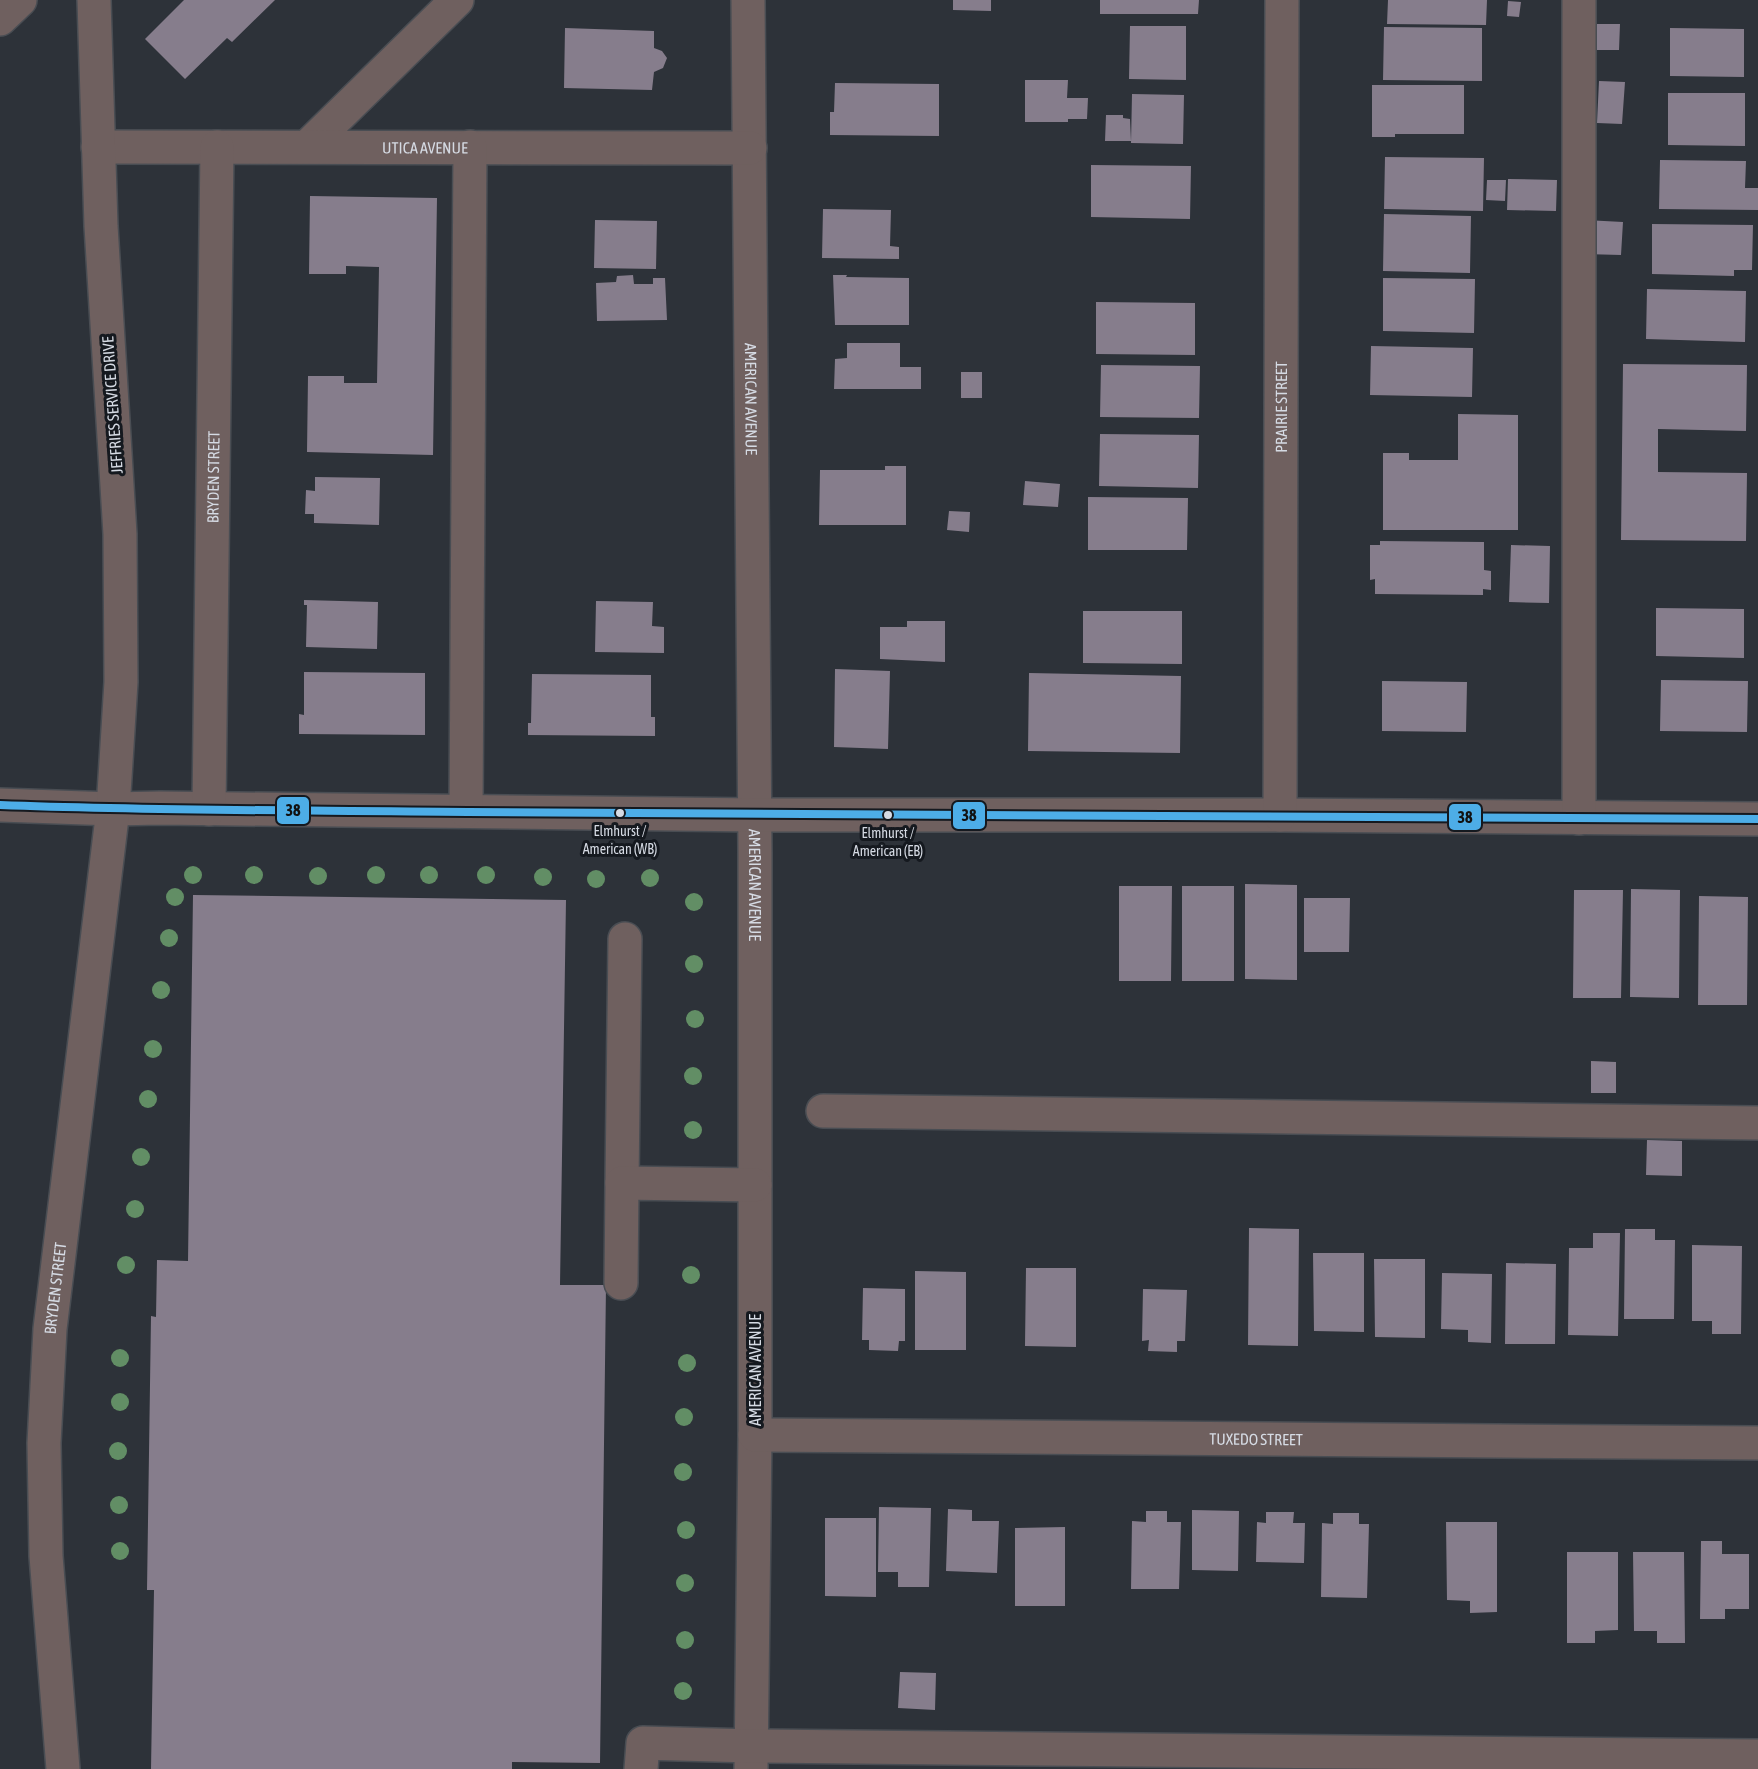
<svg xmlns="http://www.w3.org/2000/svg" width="1758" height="1769" viewBox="0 0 1758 1769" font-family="'Asap Condensed',sans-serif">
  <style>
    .building { fill: #867d8c }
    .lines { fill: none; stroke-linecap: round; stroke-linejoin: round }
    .minor-casing { stroke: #494d53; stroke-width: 36 }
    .minor { stroke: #6f605f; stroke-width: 33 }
    .bus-1-casing { stroke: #15191f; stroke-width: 12 }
    .bus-1 { stroke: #4dade7; stroke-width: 8 }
    .tree { fill: #628e65 }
    .bus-dot { fill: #d5dae3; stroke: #15191f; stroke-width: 2 }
    .labels { text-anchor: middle; stroke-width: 6; stroke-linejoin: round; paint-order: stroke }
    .bus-label { font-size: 14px; fill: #d5dae3; stroke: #15191f }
    .street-label { font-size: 16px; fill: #d5dae3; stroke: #15191f }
    .line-badge { stroke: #15191f; stroke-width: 2 }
    .pale-badge-label { font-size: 16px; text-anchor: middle; font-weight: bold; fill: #111 }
  </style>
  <rect width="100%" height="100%" fill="#2d3239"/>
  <path class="building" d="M 184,0 L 275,0 L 232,42 L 227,38 L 185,79 L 145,39 Z
    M 953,0 L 991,0 L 991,11 L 953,10 Z
    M 1100,0 L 1199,0 L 1198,14 L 1100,14 Z
    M 1388,0 L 1487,0 L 1486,25 L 1387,24 Z
    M 1508,1 L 1521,2 L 1519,17 L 1507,16 Z
    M 1596,24 L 1620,24 L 1619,50 L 1595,50 Z
    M 1130,26 L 1186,26 L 1186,80 L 1129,79 Z
    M 1384,27 L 1482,28 L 1482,81 L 1383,80 Z
    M 565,28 L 654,31 L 654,48 L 662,51 L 667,58 L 663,68 L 654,72 L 652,90 L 564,88 Z
    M 1670,28 L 1744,29 L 1744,77 L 1670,76 Z
    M 1025,80 L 1068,80 L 1067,98 L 1088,98 L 1087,119 L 1068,119 L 1068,122 L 1025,122 Z
    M 1599,81 L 1625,82 L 1622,124 L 1597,123 Z
    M 835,83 L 939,84 L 939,136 L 830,135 L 830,112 L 834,112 Z
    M 1372,85 L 1464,85 L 1464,134 L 1395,134 L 1395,137 L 1372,137 Z
    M 1668,93 L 1745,93 L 1745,146 L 1668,145 Z
    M 1132,94 L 1184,95 L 1183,144 L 1131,143 Z
    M 1106,115 L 1123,115 L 1123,118 L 1130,119 L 1131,141 L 1105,141 Z
    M 1385,157 L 1484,158 L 1483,211 L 1384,209 Z
    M 1660,160 L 1746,161 L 1745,188 L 1758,188 L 1758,210 L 1659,209 Z
    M 1091,165 L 1191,166 L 1190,219 L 1091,217 Z
    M 1508,179 L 1557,180 L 1556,211 L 1507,210 Z
    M 1487,180 L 1506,180 L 1505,201 L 1486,200 Z
    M 310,196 L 437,198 L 433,455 L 307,452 L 308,376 L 344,376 L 344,383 L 377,383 L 379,267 L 346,266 L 346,274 L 309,274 Z
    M 823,209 L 891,210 L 890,246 L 899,247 L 899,259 L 822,258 Z
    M 1384,214 L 1471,216 L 1470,273 L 1383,271 Z
    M 595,220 L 657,221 L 656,269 L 594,268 Z
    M 1585,220 L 1623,222 L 1621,255 L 1584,254 Z
    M 1652,224 L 1753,225 L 1752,270 L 1734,270 L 1734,276 L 1652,274 Z
    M 633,275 L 634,284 L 653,284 L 653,278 L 665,278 L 667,320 L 597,321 L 596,283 L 616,282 L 617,276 Z
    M 833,275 L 847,275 L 846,277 L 909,278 L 909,325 L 835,325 Z
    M 1383,278 L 1475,279 L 1474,333 L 1383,331 Z
    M 1647,289 L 1746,291 L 1745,342 L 1646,339 Z
    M 1096,302 L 1195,303 L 1195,355 L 1096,354 Z
    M 847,343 L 900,343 L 900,367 L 921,367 L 921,389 L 834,389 L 835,359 L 847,358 Z
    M 1371,346 L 1473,348 L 1472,397 L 1370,395 Z
    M 1623,364 L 1747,365 L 1746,431 L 1658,429 L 1658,472 L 1747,473 L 1746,541 L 1621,540 Z
    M 1101,365 L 1200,366 L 1199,418 L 1100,417 Z
    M 961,372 L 982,372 L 982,398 L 961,398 Z
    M 1458,414 L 1518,415 L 1518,530 L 1383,530 L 1383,453 L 1409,453 L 1409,460 L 1458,460 Z
    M 1100,434 L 1199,435 L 1198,488 L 1099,486 Z
    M 885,466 L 906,466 L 906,525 L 819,525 L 820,470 L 885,470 Z
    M 315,477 L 380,478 L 379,525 L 314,523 L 314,514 L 305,514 L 306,490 L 315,491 Z
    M 1025,481 L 1060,484 L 1058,507 L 1023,505 Z
    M 1088,497 L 1188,498 L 1187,550 L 1088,550 Z
    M 949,511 L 970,512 L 969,532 L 947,530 Z
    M 1380,541 L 1484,542 L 1484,570 L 1491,571 L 1491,590 L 1483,589 L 1483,595 L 1375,594 L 1375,579 L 1370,580 L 1370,545 L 1380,545 Z
    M 1511,545 L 1550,546 L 1549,603 L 1509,602 Z
    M 304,600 L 378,602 L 377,649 L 306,647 L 307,605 L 304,605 Z
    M 596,601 L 653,602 L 652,626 L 664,627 L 664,653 L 595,652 Z
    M 1656,608 L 1744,609 L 1744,658 L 1656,656 Z
    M 1083,611 L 1182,611 L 1182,664 L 1083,663 Z
    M 907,621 L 945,621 L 945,662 L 880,659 L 880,627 L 907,627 Z
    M 835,669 L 890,671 L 888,749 L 834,747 Z
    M 304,672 L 425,673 L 425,735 L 299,734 L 299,714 L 304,715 Z
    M 1029,673 L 1181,676 L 1180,753 L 1028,751 Z
    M 532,674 L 651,675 L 651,717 L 655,717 L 655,736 L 528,735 L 528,723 L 531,723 Z
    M 1661,680 L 1748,681 L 1747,732 L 1660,731 Z
    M 1382,681 L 1467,682 L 1466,732 L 1382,731 Z
    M 1245,884 L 1297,885 L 1297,980 L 1245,979 Z
    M 1119,886 L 1172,886 L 1171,981 L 1119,981 Z
    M 1182,886 L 1234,886 L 1234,981 L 1182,981 Z
    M 1631,889 L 1680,890 L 1679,998 L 1630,997 Z
    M 1574,890 L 1623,890 L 1621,998 L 1573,998 Z
    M 193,895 L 566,900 L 560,1285 L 606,1285 L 600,1763 L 512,1762 L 512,1769 L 151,1769 L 154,1590 L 147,1590 L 151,1316 L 156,1317 L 157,1260 L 188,1261 Z
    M 1699,896 L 1748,897 L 1747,1005 L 1698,1005 Z
    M 1304,898 L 1350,898 L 1349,952 L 1304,952 Z
    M 1591,1061 L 1616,1062 L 1616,1093 L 1591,1093 Z
    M 1647,1140 L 1682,1141 L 1682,1176 L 1646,1175 Z
    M 1249,1228 L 1299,1229 L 1298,1346 L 1248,1345 Z
    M 1625,1229 L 1655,1229 L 1655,1240 L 1675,1240 L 1674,1319 L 1624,1319 Z
    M 1593,1233 L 1620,1233 L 1618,1336 L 1568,1335 L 1569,1248 L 1593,1248 Z
    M 1692,1245 L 1742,1246 L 1741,1334 L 1712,1334 L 1712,1321 L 1692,1321 Z
    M 1313,1253 L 1364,1253 L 1364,1332 L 1314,1331 Z
    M 1374,1259 L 1425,1259 L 1425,1338 L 1375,1337 Z
    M 1506,1263 L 1556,1264 L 1555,1344 L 1505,1344 Z
    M 1026,1268 L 1076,1268 L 1076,1347 L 1025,1346 Z
    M 915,1271 L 966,1272 L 966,1350 L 915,1350 Z
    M 1442,1273 L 1492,1274 L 1491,1343 L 1468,1342 L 1468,1330 L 1441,1329 Z
    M 863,1288 L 905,1289 L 905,1341 L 899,1341 L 898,1351 L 869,1350 L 869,1340 L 862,1340 Z
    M 1143,1289 L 1187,1290 L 1185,1341 L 1177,1341 L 1177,1352 L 1148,1351 L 1149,1340 L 1142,1341 Z
    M 879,1507 L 931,1508 L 929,1587 L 898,1587 L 898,1572 L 878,1572 Z
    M 948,1509 L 972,1510 L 972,1521 L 999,1521 L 997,1573 L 946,1571 Z
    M 1192,1510 L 1239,1511 L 1238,1571 L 1192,1570 Z
    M 1146,1511 L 1167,1511 L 1167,1522 L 1181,1522 L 1179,1589 L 1131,1589 L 1132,1521 L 1146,1522 Z
    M 1266,1512 L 1294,1512 L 1293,1523 L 1305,1523 L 1304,1563 L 1256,1562 L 1257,1522 L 1266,1523 Z
    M 1333,1513 L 1359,1513 L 1359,1524 L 1369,1524 L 1367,1598 L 1321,1597 L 1322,1523 L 1333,1524 Z
    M 825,1518 L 876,1518 L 876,1597 L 825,1596 Z
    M 1446,1522 L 1497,1522 L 1497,1612 L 1470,1613 L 1470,1601 L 1447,1600 Z
    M 1065,1527 L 1065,1606 L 1015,1606 L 1015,1528 Z
    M 1701,1541 L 1722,1541 L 1722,1554 L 1749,1554 L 1749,1609 L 1725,1609 L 1725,1619 L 1700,1619 Z
    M 1567,1552 L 1618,1552 L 1618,1630 L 1595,1631 L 1595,1643 L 1567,1643 Z
    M 1633,1552 L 1684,1552 L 1685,1643 L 1657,1643 L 1657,1631 L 1634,1631 Z
    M 900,1672 L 936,1673 L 935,1710 L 898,1708 Z"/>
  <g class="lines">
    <defs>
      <g id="minor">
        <path id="s1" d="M 748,0 L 755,853 L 755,1435 L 751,1769"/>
        <path d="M 0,19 L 20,0"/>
        <path d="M 308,146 L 457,0"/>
        <path id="s2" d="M 98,147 L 750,148"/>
        <path d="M 0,805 L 113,809 L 160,808 L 755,815 L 1280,815 L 1758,819"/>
        <path id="s3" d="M 209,809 L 217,147"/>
        <path d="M 466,811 L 470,147"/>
        <path id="s4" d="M 1280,815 L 1282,0"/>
        <path d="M 1579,818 L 1579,0"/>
        <path d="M 823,1111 L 1758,1123"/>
        <path d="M 622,1183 L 625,939"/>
        <path d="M 621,1283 L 622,1183 L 755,1185"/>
        <path id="s5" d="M 755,1435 L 1758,1443"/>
        <path id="s6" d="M 63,1769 L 46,1556 L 44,1443 L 50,1329 L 113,809 L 121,682 L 120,534 L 101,226 L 94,0"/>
        <path d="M 641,1769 L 643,1743 L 751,1746 L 1758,1756"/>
      </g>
    </defs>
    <use href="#minor" class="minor-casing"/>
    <use href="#minor" class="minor"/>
    <defs>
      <path id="bus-1" d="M 0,805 C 156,811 312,810 468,812 C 898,817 1328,815 1758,819"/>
    </defs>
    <use href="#bus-1" class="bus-1-casing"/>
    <use href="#bus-1" class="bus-1"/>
  </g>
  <g class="tree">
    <circle cx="193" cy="875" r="9"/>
    <circle cx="254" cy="875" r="9"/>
    <circle cx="376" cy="875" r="9"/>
    <circle cx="429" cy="875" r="9"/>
    <circle cx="486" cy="875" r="9"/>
    <circle cx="318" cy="876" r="9"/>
    <circle cx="543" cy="877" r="9"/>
    <circle cx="650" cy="878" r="9"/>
    <circle cx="596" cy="879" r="9"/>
    <circle cx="175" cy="897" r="9"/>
    <circle cx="694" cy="902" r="9"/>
    <circle cx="169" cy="938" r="9"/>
    <circle cx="694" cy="964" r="9"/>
    <circle cx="161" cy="990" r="9"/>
    <circle cx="695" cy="1019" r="9"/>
    <circle cx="153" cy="1049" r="9"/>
    <circle cx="693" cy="1076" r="9"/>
    <circle cx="148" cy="1099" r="9"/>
    <circle cx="693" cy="1130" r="9"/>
    <circle cx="141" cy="1157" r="9"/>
    <circle cx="135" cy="1209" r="9"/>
    <circle cx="126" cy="1265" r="9"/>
    <circle cx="691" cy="1275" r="9"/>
    <circle cx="120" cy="1358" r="9"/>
    <circle cx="687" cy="1363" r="9"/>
    <circle cx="120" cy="1402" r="9"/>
    <circle cx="684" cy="1417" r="9"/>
    <circle cx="118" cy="1451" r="9"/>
    <circle cx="683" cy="1472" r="9"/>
    <circle cx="119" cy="1505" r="9"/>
    <circle cx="686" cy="1530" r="9"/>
    <circle cx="120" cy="1551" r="9"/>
    <circle cx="685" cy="1583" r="9"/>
    <circle cx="685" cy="1640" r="9"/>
    <circle cx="683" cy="1691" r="9"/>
  </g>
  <g class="bus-dot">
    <circle cx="620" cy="813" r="5"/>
    <circle cx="888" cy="815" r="5"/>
  </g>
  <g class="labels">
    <g class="bus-label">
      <text x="620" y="836">Elmhurst /<tspan x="620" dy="18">American (WB)</tspan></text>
      <text x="888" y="838">Elmhurst /<tspan x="888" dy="18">American (EB)</tspan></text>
    </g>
    <g class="street-label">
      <text dy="6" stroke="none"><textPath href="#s2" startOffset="327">UTICA AVENUE</textPath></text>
      <text dy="6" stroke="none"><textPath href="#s1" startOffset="399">AMERICAN AVENUE</textPath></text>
      <text transform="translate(112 405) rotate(-94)" y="6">JEFFRIES SERVICE DRIVE</text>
      <text dy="6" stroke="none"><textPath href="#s4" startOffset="408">PRAIRIE STREET</textPath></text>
      <text dy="6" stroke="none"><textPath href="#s3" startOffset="332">BRYDEN STREET</textPath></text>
      <text dy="6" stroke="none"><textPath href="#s1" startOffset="885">AMERICAN AVENUE</textPath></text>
      <text dy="6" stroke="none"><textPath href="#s6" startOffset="482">BRYDEN STREET</textPath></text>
      <text transform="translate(755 1370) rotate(-90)" y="6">AMERICAN AVENUE</text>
      <text dy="6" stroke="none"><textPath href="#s5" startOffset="501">TUXEDO STREET</textPath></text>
    </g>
  </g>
  <g class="line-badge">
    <rect x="276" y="796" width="34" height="29" rx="6" fill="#4dade7"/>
    <rect x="952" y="801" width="34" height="29" rx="6" fill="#4dade7"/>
    <rect x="1448" y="803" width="34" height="28" rx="6" fill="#4dade7"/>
  </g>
  <g class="pale-badge-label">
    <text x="293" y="816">38</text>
    <text x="969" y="821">38</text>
    <text x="1465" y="823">38</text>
  </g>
</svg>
